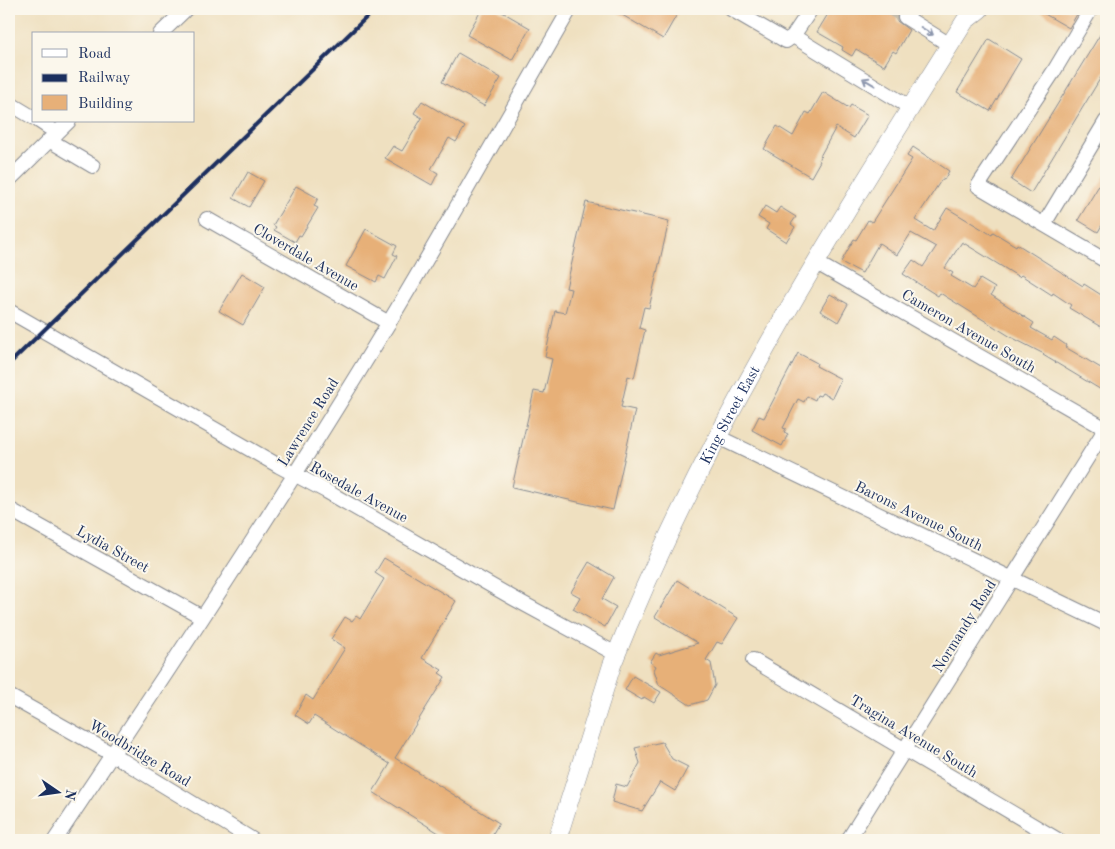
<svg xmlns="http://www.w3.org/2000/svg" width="1115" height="849" viewBox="0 0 1115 849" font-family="'Old Standard TT',serif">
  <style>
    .building { fill: #e7b078 }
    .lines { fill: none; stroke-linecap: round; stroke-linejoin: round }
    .minor-tunnel { stroke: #c5bdac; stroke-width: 14; stroke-dasharray: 14 7; stroke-linecap: butt }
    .minor-casing { stroke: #85888f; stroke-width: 16 }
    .major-casing { stroke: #85888f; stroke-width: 19 }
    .minor { stroke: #fff; stroke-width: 14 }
    .major { stroke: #fff; stroke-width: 18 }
    .rail { stroke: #1b2f5e; stroke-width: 4 }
    .oneway { stroke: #8d97ae }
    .labels { text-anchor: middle; stroke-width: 4; stroke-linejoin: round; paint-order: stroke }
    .street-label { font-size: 15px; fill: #1b2f5e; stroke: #fbf7ec }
  </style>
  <rect width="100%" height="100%" fill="#fbf7ec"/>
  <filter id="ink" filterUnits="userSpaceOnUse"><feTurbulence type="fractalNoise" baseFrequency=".02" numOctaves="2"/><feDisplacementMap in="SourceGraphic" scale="10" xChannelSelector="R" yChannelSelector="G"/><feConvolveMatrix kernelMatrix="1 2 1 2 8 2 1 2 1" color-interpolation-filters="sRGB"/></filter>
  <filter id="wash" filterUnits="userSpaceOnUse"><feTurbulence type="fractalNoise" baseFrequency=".0096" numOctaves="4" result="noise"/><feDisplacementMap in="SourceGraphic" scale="20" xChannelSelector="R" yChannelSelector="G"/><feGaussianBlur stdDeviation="1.12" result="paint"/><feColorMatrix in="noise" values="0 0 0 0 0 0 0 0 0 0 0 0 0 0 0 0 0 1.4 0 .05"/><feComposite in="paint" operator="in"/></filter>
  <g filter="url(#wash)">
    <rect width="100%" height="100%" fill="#efe0c0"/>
    <g id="blocks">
      <path class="building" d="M 482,9 L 497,9 L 530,28 L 512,60 L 467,35 Z
        M 612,9 L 680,9 L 663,39 Z
        M 831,9 L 903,9 L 897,13 L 897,21 L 909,30 L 896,53 L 893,51 L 884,66 L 856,49 L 852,56 L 842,50 L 843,47 L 817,32 Z
        M 1036,9 L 1080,9 L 1069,28 Z
        M 1106,25 L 1106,69 L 1031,193 L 1011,180 Z
        M 989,39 L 1021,59 L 990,111 L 957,92 Z
        M 458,53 L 501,78 L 484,106 L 442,82 Z
        M 823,92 L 849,108 L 851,105 L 868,115 L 854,138 L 836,127 L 818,160 L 820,161 L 811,177 L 764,149 L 777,126 L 793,136 L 806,112 L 810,114 Z
        M 422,101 L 465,127 L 456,142 L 449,138 L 431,169 L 438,173 L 432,185 L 385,158 L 393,146 L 402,151 L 422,118 L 414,113 Z
        M 913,147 L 949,171 L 944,180 L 942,179 L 915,220 L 933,231 L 947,208 L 992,235 L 993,232 L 1016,246 L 1017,244 L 1083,286 L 1084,284 L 1106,298 L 1106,330 L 1069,308 L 1071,305 L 1053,293 L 1052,295 L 1021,275 L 1019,277 L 962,242 L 945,268 L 953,273 L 951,276 L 973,289 L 980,279 L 995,288 L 991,295 L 1034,323 L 1031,328 L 1052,340 L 1054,337 L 1066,345 L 1065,347 L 1106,371 L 1106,384 L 1103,391 L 1043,355 L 1044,354 L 1011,337 L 940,293 L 938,296 L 903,274 L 913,260 L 923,267 L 936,247 L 911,233 L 897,255 L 879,243 L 862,273 L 841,262 L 854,239 L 856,240 L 868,220 L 872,222 L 912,159 L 907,156 Z
        M 248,172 L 264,181 L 249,207 L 233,198 Z
        M 1106,174 L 1106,218 L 1098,232 L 1078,220 Z
        M 296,186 L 318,198 L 314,206 L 318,208 L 301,236 L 299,235 L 295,242 L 274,230 L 276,227 L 273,225 Z
        M 586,202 L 669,221 L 649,308 L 644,307 L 639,328 L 645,330 L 634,378 L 628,376 L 621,407 L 635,410 L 613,510 L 512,487 L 534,391 L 544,393 L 552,359 L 545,357 L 555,311 L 565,313 L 571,289 L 566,288 Z
        M 765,206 L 776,213 L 780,207 L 796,217 L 791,224 L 795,227 L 786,242 L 766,229 L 769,224 L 758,217 Z
        M 366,229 L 397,246 L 393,254 L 397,256 L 385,279 L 379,276 L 376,282 L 346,266 Z
        M 242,273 L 265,287 L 243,325 L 219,311 Z
        M 830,294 L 848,304 L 838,322 L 820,311 Z
        M 798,353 L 817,363 L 816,366 L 841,379 L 832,398 L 822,393 L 820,396 L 817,395 L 815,400 L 807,396 L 804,402 L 798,399 L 783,428 L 786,429 L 784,432 L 788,434 L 782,446 L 752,430 L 759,416 L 764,418 Z
        M 384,558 L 456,601 L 422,658 L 442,670 L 439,673 L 445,677 L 395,758 L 499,823 L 489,840 L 450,840 L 373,792 L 390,764 L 314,716 L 309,724 L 295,715 L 306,695 L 313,700 L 345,648 L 331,639 L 345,617 L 352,621 L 356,616 L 360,619 L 384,579 L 375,573 Z
        M 589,562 L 614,577 L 602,599 L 616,607 L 605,627 L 573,609 L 580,597 L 571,592 Z
        M 677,580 L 738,618 L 722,644 L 717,642 L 706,660 L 711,663 L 715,685 L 707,700 L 690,705 L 659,685 L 654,670 L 656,666 L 650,662 L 656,653 L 659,655 L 698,643 L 655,617 Z
        M 633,676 L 661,692 L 654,703 L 644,697 L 642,700 L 625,690 Z
        M 662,742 L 672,759 L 688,767 L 675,791 L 660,782 L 642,811 L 612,802 L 616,784 L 627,787 L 640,763 L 635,748 Z"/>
    </g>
  </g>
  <g filter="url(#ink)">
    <use href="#blocks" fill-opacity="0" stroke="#85888f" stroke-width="1"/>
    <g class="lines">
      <path class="minor-tunnel" d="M 891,9 L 905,17"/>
      <defs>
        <path id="minor" d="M 731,9 L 786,41 L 793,36 L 811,9
          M 1091,9 L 1054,71 L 978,186 L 1106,261
          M 905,17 L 950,45
          M 160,34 L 186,9
          M 793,36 L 911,108
          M 9,103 L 34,118
          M 39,121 L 57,133
          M 49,140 L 93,166
          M 9,180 L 69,121
          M 207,219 L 389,323
          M 1044,224 L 1106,121
          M 815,262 L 1106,429
          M 9,311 L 279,466 L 326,491 L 513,598 L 616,654
          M 718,437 L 1106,624
          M 9,509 L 202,617
          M 753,660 L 1058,840
          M 9,696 L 112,754 L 253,840
          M 55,840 C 169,670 282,499 388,324 C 451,220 509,114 570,9
          M 848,840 L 1106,428"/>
        <g id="major">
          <path id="s1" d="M 557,840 L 612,665 C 702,437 835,228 965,21 L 980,9"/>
        </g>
      </defs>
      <use href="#minor" class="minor-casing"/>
      <use href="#major" class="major-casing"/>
      <use href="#minor" class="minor"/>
      <use href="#major" class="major"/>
      <path class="rail" d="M 9,364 L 375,9"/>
    </g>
    <defs><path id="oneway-shaft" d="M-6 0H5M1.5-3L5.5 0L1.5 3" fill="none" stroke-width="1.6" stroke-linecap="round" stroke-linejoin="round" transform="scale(1.25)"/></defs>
    <g class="oneway">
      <use href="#oneway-shaft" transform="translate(927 31) rotate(32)"/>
      <use href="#oneway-shaft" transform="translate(869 82) rotate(-149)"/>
    </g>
  </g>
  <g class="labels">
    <g class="street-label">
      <text transform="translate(306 257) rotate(30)" y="5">Cloverdale Avenue</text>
      <text transform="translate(969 331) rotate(30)" y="5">Cameron Avenue South</text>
      <text dy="5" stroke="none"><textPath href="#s1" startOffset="460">King Street East</textPath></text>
      <text transform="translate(308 422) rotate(-58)" y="5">Lawrence Road</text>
      <text transform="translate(359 492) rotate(29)" y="5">Rosedale Avenue</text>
      <text transform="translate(919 516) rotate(26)" y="5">Barons Avenue South</text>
      <text transform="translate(113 549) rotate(29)" y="5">Lydia Street</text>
      <text transform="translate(964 626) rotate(-58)" y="5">Normandy Road</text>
      <text transform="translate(914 736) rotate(31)" y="5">Tragina Avenue South</text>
      <text transform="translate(140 753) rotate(31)" y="5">Woodbridge Road</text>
    </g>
  </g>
  <rect width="1115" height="849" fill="none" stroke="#fbf7ec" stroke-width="30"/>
  <rect x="32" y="32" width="162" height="90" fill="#fbf7ec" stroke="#a1a7b3"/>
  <rect x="42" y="49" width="25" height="8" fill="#ffffff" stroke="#a1a7b3"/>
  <text x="78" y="58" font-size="15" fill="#1b2f5e">Road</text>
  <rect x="42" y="74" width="25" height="8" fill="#1b2f5e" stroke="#a1a7b3"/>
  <text x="78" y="82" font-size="15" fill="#1b2f5e">Railway</text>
  <rect x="42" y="95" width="25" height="15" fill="#e7b078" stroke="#a1a7b3"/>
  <text x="78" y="108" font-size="15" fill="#1b2f5e">Building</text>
  <g transform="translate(58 792) rotate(103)" stroke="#fbf7ec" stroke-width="4" paint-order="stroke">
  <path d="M0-4L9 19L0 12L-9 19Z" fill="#1b2f5e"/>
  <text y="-8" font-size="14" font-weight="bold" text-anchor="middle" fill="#1b2f5e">N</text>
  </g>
</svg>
